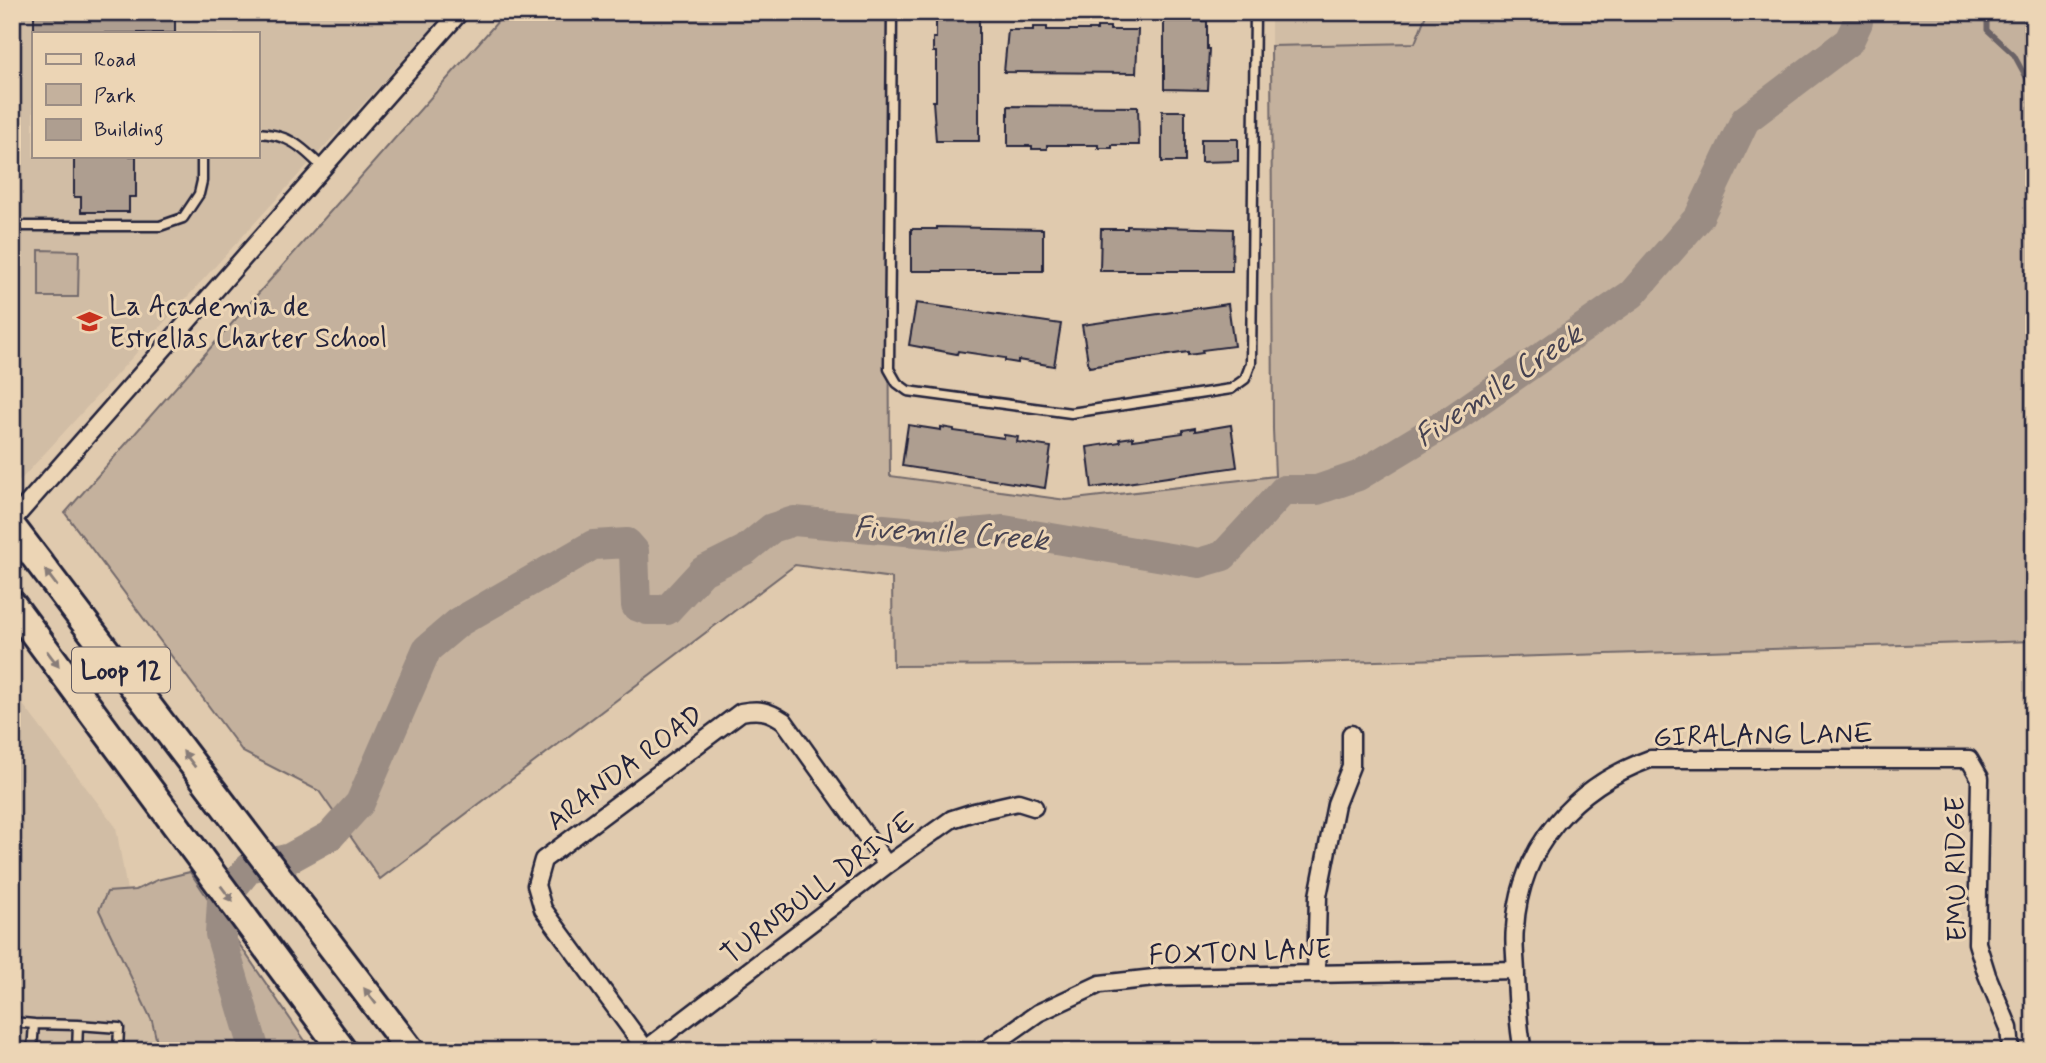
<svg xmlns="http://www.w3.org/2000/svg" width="2046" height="1063" viewBox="0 0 2046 1063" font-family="Mynerve,sans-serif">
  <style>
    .built { fill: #d1bda5; fill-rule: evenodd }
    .green { fill: #c4b19d; stroke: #736a6c; stroke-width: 2 }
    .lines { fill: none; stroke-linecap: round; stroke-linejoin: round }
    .stream { stroke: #6a6266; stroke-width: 5 }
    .river { stroke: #9a8c83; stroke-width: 30 }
    .building { fill: #ae9e90; stroke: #22223b; stroke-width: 2 }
    .lane-casing { stroke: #22223b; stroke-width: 13 }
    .street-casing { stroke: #22223b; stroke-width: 21 }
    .primary-casing { stroke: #22223b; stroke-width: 32 }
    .lane { stroke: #ecd5b5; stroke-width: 8 }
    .street { stroke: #ecd5b5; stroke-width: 16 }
    .primary { stroke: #ecd5b5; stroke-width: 26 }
    .oneway { fill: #877c78 }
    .labels { text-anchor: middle; stroke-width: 6; stroke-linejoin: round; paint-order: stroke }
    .shield { fill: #ecd5b5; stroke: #5f5860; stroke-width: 2 }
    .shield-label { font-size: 26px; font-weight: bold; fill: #22223b }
    .poi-label { font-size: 28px; fill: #22223b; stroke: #ecd5b5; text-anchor: start }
    .street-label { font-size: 28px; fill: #22223b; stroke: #ecd5b5 }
    .water-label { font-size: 30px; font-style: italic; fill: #464251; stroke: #ecd5b5 }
  </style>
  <rect width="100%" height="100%" fill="#e0caae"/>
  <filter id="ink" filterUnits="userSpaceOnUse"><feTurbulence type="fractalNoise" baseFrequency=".0143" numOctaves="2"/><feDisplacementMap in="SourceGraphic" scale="14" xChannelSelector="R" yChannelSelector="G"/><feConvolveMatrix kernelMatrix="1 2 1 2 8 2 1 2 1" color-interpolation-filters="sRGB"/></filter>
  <g filter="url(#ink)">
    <path class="built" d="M 12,12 L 447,12 L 15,486 L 12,485 ZM 33,33 L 257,33 L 257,156 L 33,156 Z
      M 1271,12 L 1427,12 L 1415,43 L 1271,46 Z
      M 12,690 L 116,827 L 131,914 L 234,1051 L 12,1051 Z"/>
    <path class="green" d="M 506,12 L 888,12 L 890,476 L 1066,500 L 1275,476 L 1273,429 L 1271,46 L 1415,43 L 1427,12 L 2034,12 L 2034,641 L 1277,664 L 893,666 L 892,578 L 795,565 L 380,879 L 319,791 L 243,752 L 65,513 Z
      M 39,250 L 79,251 L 78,297 L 39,297 Z
      M 190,872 L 312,1051 L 159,1051 L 152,1021 L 99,910 L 107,892 L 136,890 L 157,880 Z"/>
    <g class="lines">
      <path class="stream" d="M 1987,12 L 1987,30 L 2014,55 L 2034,92"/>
      <path class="river" d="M 255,1051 L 220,934 L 222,901 L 249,868 L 290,858 L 330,836 L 360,803 L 427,649 L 459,622 L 593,545 L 627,543 L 634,551 L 636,606 L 647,610 L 667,610 L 703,571 L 745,550 L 772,528 L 794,521 L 950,535 L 1004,530 L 1199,563 L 1223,556 L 1284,490 L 1317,490 L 1358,476 L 1454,418 L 1632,294 L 1699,217 L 1745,120 L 1849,41 L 1858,22 L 1856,12"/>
    </g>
    <path class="building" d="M 34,12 L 175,12 L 175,33 L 34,33 Z
      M 936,12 L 979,12 L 979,141 L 936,141 L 933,101 L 936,101 L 936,52 L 933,52 L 933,38 L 936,38 Z
      M 1164,20 L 1207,21 L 1207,49 L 1209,49 L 1207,90 L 1164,89 Z
      M 1033,27 L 1047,27 L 1047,30 L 1097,30 L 1097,27 L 1110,27 L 1110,30 L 1138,30 L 1136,73 L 1004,72 L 1008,30 L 1033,30 Z
      M 1008,106 L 1138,107 L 1139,145 L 1112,145 L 1112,148 L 1098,148 L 1098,145 L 1047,145 L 1047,149 L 1032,149 L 1032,146 L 1008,146 Z
      M 1162,111 L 1185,111 L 1185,162 L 1162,162 Z
      M 1201,139 L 1238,139 L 1238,161 L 1201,162 Z
      M 74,156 L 136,156 L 136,197 L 129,197 L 129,212 L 81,212 L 81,197 L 74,197 Z
      M 1127,226 L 1233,229 L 1232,271 L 1100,271 L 1101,229 L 1127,229 Z
      M 937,227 L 1043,229 L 1043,271 L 911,271 L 911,229 L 937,229 Z
      M 916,303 L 1061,324 L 1054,366 L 1018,360 L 1018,363 L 1005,361 L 1005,358 L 958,351 L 957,354 L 909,345 Z
      M 1228,304 L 1234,346 L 1202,350 L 1203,353 L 1188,355 L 1188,352 L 1089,367 L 1082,325 Z
      M 908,425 L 941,430 L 941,427 L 954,429 L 954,431 L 1004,438 L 1004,435 L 1018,437 L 1017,442 L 1051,447 L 1045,488 L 902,466 Z
      M 1231,425 L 1237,467 L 1092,488 L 1087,447 L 1120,442 L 1119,439 L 1133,437 L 1133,440 L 1183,433 L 1183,430 L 1195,428 L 1195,431 Z"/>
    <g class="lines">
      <defs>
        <path id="lane" d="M 892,12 L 889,369 L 897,383 L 908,391 L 1071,413 L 1231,389 L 1245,379 L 1251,363 L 1255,12
          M 257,133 C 288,134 301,146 322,167
          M 12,226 L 160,226 L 183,218 L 199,194 L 202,181 L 202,156
          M 12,1022 L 34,1024 L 32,1051
          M 34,1024 L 78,1025 L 77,1051
          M 78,1025 L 119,1028 L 118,1051"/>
        <path id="street" d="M 12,521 L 460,12
          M 1316,974 L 1318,896 L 1336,804 L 1351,766 L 1351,734
          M 646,1049 L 887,865 L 952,819 L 974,812 L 1018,802 L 1034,807
          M 647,1051 L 543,909 L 536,885 L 543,860 L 741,712 C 759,709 768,710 784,721 L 887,865
          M 984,1051 L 1038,1013 L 1100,984 L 1163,977 L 1516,970
          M 1523,1051 C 1518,1026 1517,1002 1516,976 C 1516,960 1513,944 1515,928 C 1520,846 1575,786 1650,759 L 1969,759 L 1980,778 L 1977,943 L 1987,975 L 2009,1028 L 2011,1051"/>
        <path id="primary" d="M 12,527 L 411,1051
          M 12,604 L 343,1051"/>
      </defs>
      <use href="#lane" class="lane-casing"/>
      <use href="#street" class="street-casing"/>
      <use href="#primary" class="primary-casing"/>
      <use href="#lane" class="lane"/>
      <use href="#street" class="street"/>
      <use href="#primary" class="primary"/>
    </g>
    <defs><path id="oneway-solid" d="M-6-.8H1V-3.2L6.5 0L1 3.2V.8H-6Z" transform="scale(1.75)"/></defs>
    <g class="oneway">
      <use href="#oneway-solid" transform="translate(51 578) rotate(-127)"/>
      <use href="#oneway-solid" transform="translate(53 659) rotate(53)"/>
      <use href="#oneway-solid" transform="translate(189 759) rotate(-127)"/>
      <use href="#oneway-solid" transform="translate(227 894) rotate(53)"/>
      <use href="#oneway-solid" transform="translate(370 996) rotate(-127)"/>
    </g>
  </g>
  <defs>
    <symbol id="school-bare" viewBox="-9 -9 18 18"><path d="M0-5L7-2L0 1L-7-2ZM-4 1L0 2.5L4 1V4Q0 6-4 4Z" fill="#c8321e" stroke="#ecd5b5" stroke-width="2.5" paint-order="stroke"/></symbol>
  </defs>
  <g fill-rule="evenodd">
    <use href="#school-bare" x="72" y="304" width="35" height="35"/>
  </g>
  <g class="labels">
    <rect class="shield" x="72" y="647.5" width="98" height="45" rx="5"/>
    <g class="shield-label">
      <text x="121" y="679">Loop 12</text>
    </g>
    <g class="poi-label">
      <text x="109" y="315">La Academia de<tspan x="109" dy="32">Estrellas Charter School</tspan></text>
    </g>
    <g class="street-label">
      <text transform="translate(1763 734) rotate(-1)" y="10">GIRALANG LANE</text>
      <text transform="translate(624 767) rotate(-37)" y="10">ARANDA ROAD</text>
      <text transform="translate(1955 869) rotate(-91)" y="10">EMU RIDGE</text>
      <text transform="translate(817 887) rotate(-37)" y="10">TURNBULL DRIVE</text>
      <text transform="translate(1240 951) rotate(-2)" y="10">FOXTON LANE</text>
    </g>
    <g class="water-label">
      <text transform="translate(1498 385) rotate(-34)" y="10">Fivemile Creek</text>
      <text transform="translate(951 533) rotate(4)" y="10">Fivemile Creek</text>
    </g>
  </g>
  <rect width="2046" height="1063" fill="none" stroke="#ecd5b5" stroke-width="42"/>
  <rect x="21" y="21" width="2004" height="1021" fill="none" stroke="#22223b" stroke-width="2.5" filter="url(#ink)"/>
  <rect x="32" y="32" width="228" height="126" fill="#ecd5b5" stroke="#9b8d84" stroke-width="2"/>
  <rect x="46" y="54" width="35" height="10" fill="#ecd5b5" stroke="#9b8d84" stroke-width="2"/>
  <text x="94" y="66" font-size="21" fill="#22223b">Road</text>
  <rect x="46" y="84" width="35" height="21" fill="#c4b19d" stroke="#9b8d84" stroke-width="2"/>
  <text x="94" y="102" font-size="21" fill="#22223b">Park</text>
  <rect x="46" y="119" width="35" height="21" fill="#ae9e90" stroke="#9b8d84" stroke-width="2"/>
  <text x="94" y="136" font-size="21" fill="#22223b">Building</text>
</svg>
